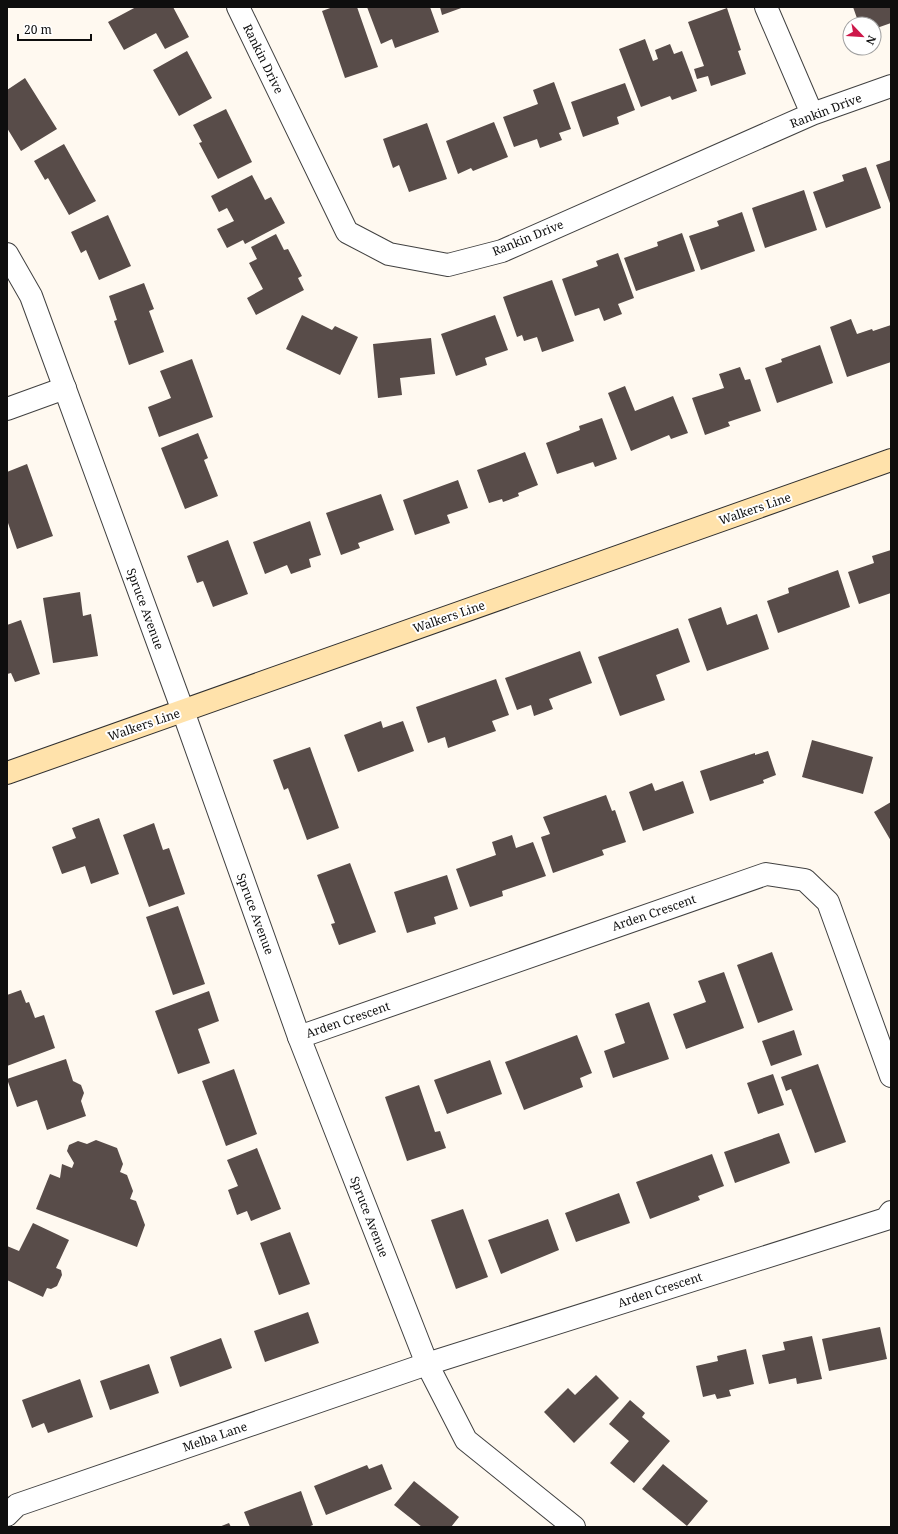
<svg xmlns="http://www.w3.org/2000/svg" width="898" height="1534" viewBox="0 0 898 1534" font-family="'Noto Serif',serif">
  <style>
    .building { fill: #584c49 }
    .lines { fill: none; stroke-linecap: round; stroke-linejoin: round }
    .minor-casing { stroke: #414141; stroke-width: 24 }
    .tertiary-casing { stroke: #414141; stroke-width: 24 }
    .secondary-casing { stroke: #303030; stroke-width: 24 }
    .minor { stroke: #fff; stroke-width: 22 }
    .tertiary { stroke: #fff; stroke-width: 22 }
    .secondary { stroke: #ffe2ab; stroke-width: 22 }
    .labels { text-anchor: middle; stroke-width: 4; stroke-linejoin: round; paint-order: stroke }
    .street-label { font-size: 12px; fill: #0e0e0e; stroke: #fff }
  </style>
  <rect width="100%" height="100%" fill="#fff9f0"/>
  <path class="building" d="M 136,7 L 173,7 L 189,37 L 165,49 L 156,33 L 124,50 L 108,22 Z
    M 333,7 L 357,7 L 378,67 L 345,78 L 322,11 Z
    M 367,7 L 430,7 L 439,32 L 395,48 L 392,39 L 381,44 Z
    M 440,7 L 464,7 L 442,15 Z
    M 853,7 L 891,7 L 891,23 L 874,29 L 874,24 L 859,24 Z
    M 727,8 L 741,50 L 738,51 L 746,74 L 711,86 L 708,76 L 697,79 L 694,69 L 704,66 L 688,22 Z
    M 645,39 L 653,61 L 658,59 L 655,50 L 670,44 L 674,54 L 682,51 L 697,91 L 672,100 L 670,96 L 641,107 L 619,49 Z
    M 187,51 L 212,98 L 179,116 L 153,70 Z
    M 25,78 L 57,129 L 21,151 L 7,128 L 7,90 Z
    M 554,82 L 571,129 L 559,133 L 562,140 L 540,148 L 537,139 L 514,147 L 503,117 L 538,104 L 533,90 Z
    M 625,83 L 635,110 L 617,117 L 619,124 L 583,137 L 571,102 Z
    M 226,109 L 252,162 L 218,179 L 199,143 L 202,142 L 193,125 Z
    M 494,122 L 508,157 L 473,171 L 471,168 L 458,174 L 446,141 Z
    M 427,123 L 447,179 L 409,192 L 399,165 L 393,168 L 383,139 Z
    M 64,144 L 96,201 L 69,215 L 48,178 L 45,180 L 34,161 Z
    M 891,160 L 891,206 L 876,165 Z
    M 866,167 L 881,208 L 826,228 L 813,192 L 844,181 L 842,175 Z
    M 252,175 L 265,200 L 271,197 L 285,223 L 245,244 L 243,240 L 227,248 L 217,229 L 234,221 L 227,208 L 219,212 L 211,196 Z
    M 804,190 L 817,230 L 765,248 L 752,208 Z
    M 742,212 L 755,251 L 701,270 L 689,236 L 719,226 L 717,221 Z
    M 108,215 L 131,266 L 99,280 L 86,250 L 81,253 L 71,232 Z
    M 682,233 L 695,271 L 636,291 L 624,258 L 658,246 L 657,242 Z
    M 276,234 L 284,250 L 288,249 L 302,276 L 298,278 L 304,290 L 256,315 L 247,298 L 263,289 L 249,263 L 257,259 L 251,247 Z
    M 618,253 L 634,298 L 618,304 L 622,314 L 604,321 L 599,308 L 575,316 L 562,279 L 598,266 L 596,261 Z
    M 552,280 L 574,341 L 542,352 L 537,337 L 524,341 L 522,335 L 517,337 L 503,297 Z
    M 144,283 L 154,309 L 149,311 L 164,352 L 129,365 L 114,321 L 117,320 L 109,296 Z
    M 302,315 L 332,330 L 335,326 L 358,337 L 340,375 L 286,349 Z
    M 495,315 L 508,350 L 485,358 L 487,365 L 456,376 L 441,334 Z
    M 851,319 L 857,334 L 872,329 L 873,331 L 891,325 L 891,362 L 847,377 L 830,327 Z
    M 431,338 L 435,374 L 400,378 L 402,395 L 378,398 L 373,344 Z
    M 820,345 L 833,383 L 777,403 L 765,368 L 782,362 L 781,359 Z
    M 192,359 L 213,417 L 159,437 L 148,407 L 171,398 L 160,371 Z
    M 740,367 L 745,380 L 750,379 L 761,411 L 728,422 L 730,426 L 705,435 L 692,398 L 724,388 L 719,374 Z
    M 625,386 L 635,411 L 673,396 L 688,433 L 671,439 L 669,435 L 631,451 L 608,393 Z
    M 602,418 L 617,459 L 595,467 L 593,462 L 557,474 L 546,443 L 580,430 L 579,426 Z
    M 198,433 L 208,458 L 204,460 L 218,496 L 185,509 L 161,448 Z
    M 525,452 L 538,485 L 518,493 L 519,496 L 503,502 L 502,499 L 489,503 L 477,470 Z
    M 27,464 L 53,536 L 17,549 L 7,520 L 7,472 Z
    M 458,480 L 468,508 L 447,515 L 450,523 L 415,535 L 403,500 Z
    M 381,494 L 394,530 L 358,543 L 360,548 L 341,555 L 326,513 Z
    M 310,521 L 321,555 L 309,559 L 311,567 L 291,574 L 287,565 L 265,574 L 253,542 Z
    M 228,540 L 248,594 L 213,607 L 203,581 L 197,583 L 187,556 Z
    M 891,550 L 891,593 L 859,604 L 848,572 L 874,563 L 872,556 Z
    M 838,570 L 850,607 L 778,633 L 767,601 L 789,593 L 788,588 Z
    M 80,592 L 83,616 L 91,614 L 98,656 L 53,663 L 43,598 Z
    M 721,607 L 727,625 L 757,614 L 769,649 L 707,671 L 688,619 Z
    M 21,620 L 40,674 L 15,682 L 11,673 L 7,674 L 7,625 Z
    M 678,628 L 690,662 L 656,675 L 665,700 L 620,716 L 598,657 Z
    M 580,651 L 592,683 L 549,699 L 553,709 L 534,716 L 531,705 L 517,710 L 505,678 Z
    M 496,679 L 509,715 L 492,721 L 496,731 L 448,748 L 445,737 L 428,743 L 416,707 Z
    M 381,721 L 383,728 L 403,721 L 414,751 L 358,772 L 344,735 Z
    M 812,740 L 873,757 L 863,794 L 802,777 Z
    M 310,747 L 339,828 L 307,840 L 288,788 L 284,790 L 273,760 Z
    M 768,751 L 776,775 L 763,780 L 764,783 L 710,801 L 700,771 L 755,753 L 755,755 Z
    M 683,781 L 694,813 L 643,831 L 629,792 L 652,783 L 655,791 Z
    M 606,795 L 612,811 L 615,810 L 626,842 L 602,850 L 604,855 L 553,873 L 541,837 L 550,834 L 543,817 Z
    M 891,802 L 891,841 L 874,812 Z
    M 99,818 L 119,874 L 91,884 L 85,866 L 62,874 L 52,847 L 76,838 L 72,828 Z
    M 154,823 L 163,850 L 169,848 L 185,894 L 149,907 L 123,835 Z
    M 512,835 L 516,848 L 533,842 L 546,876 L 502,891 L 503,896 L 470,907 L 456,869 L 496,855 L 492,842 Z
    M 350,863 L 376,932 L 339,945 L 331,924 L 335,923 L 317,875 Z
    M 447,875 L 458,909 L 434,917 L 436,924 L 407,933 L 394,892 Z
    M 178,906 L 205,984 L 173,995 L 146,917 Z
    M 772,952 L 793,1010 L 758,1023 L 737,965 Z
    M 724,972 L 744,1028 L 686,1049 L 673,1014 L 706,1002 L 698,981 Z
    M 21,990 L 26,1003 L 29,1002 L 35,1018 L 44,1015 L 55,1048 L 7,1066 L 7,995 Z
    M 209,991 L 219,1021 L 198,1029 L 210,1063 L 178,1074 L 155,1011 Z
    M 649,1002 L 669,1059 L 613,1078 L 604,1051 L 625,1043 L 615,1014 Z
    M 794,1030 L 802,1055 L 771,1066 L 762,1041 Z
    M 577,1035 L 592,1073 L 580,1078 L 583,1087 L 524,1110 L 505,1062 Z
    M 66,1059 L 73,1081 L 81,1085 L 84,1093 L 81,1101 L 86,1116 L 47,1130 L 37,1100 L 17,1107 L 7,1079 Z
    M 490,1060 L 502,1094 L 447,1114 L 434,1080 Z
    M 818,1064 L 846,1142 L 815,1153 L 791,1089 L 786,1091 L 781,1077 Z
    M 234,1069 L 257,1134 L 226,1146 L 202,1081 Z
    M 773,1074 L 784,1105 L 758,1114 L 747,1083 Z
    M 419,1085 L 435,1132 L 440,1131 L 446,1148 L 407,1161 L 385,1097 Z
    M 779,1133 L 790,1163 L 735,1183 L 724,1152 Z
    M 96,1140 L 117,1148 L 123,1164 L 120,1172 L 127,1175 L 133,1191 L 130,1199 L 136,1201 L 145,1225 L 137,1247 L 36,1209 L 50,1174 L 60,1178 L 62,1164 L 72,1168 L 74,1163 L 67,1151 L 69,1145 L 78,1141 L 87,1144 Z
    M 257,1148 L 281,1209 L 251,1221 L 247,1211 L 237,1215 L 228,1190 L 238,1186 L 227,1160 Z
    M 712,1154 L 724,1186 L 698,1196 L 700,1200 L 650,1219 L 636,1182 Z
    M 619,1193 L 630,1223 L 576,1242 L 565,1213 Z
    M 463,1209 L 488,1277 L 456,1289 L 431,1220 Z
    M 548,1219 L 559,1250 L 501,1274 L 488,1240 Z
    M 33,1223 L 69,1240 L 56,1268 L 61,1270 L 62,1275 L 57,1286 L 51,1289 L 47,1288 L 43,1297 L 7,1280 L 7,1246 L 19,1251 Z
    M 290,1232 L 310,1284 L 279,1295 L 260,1243 Z
    M 308,1312 L 319,1343 L 265,1362 L 254,1331 Z
    M 880,1327 L 887,1359 L 829,1371 L 822,1339 Z
    M 812,1336 L 822,1379 L 797,1384 L 796,1378 L 769,1384 L 762,1355 L 785,1350 L 783,1342 Z
    M 221,1338 L 232,1368 L 180,1387 L 170,1357 Z
    M 746,1349 L 754,1384 L 729,1390 L 731,1396 L 717,1399 L 715,1394 L 703,1397 L 696,1366 L 718,1361 L 717,1356 Z
    M 149,1364 L 159,1393 L 110,1410 L 100,1381 Z
    M 596,1375 L 619,1398 L 574,1443 L 544,1412 L 568,1388 L 575,1395 Z
    M 80,1379 L 93,1417 L 48,1433 L 44,1423 L 32,1428 L 22,1400 Z
    M 630,1400 L 645,1413 L 642,1417 L 670,1441 L 634,1483 L 610,1463 L 629,1441 L 609,1424 Z
    M 382,1464 L 392,1489 L 326,1515 L 314,1486 L 367,1465 L 369,1469 Z
    M 663,1464 L 708,1501 L 687,1526 L 642,1489 Z
    M 414,1481 L 459,1517 L 451,1527 L 422,1527 L 394,1505 Z
    M 301,1491 L 313,1525 L 308,1527 L 250,1527 L 244,1512 Z
    M 229,1523 L 231,1527 L 219,1527 Z"/>
  <g class="lines">
    <defs>
      <path id="minor" d="M 238,7 L 347,232 L 389,254 L 448,265 L 502,251 L 812,114 L 891,86
        M 766,7 L 812,114
        M 7,409 L 65,388
        M 299,1037 L 766,874 L 805,880 L 828,902 L 891,1076
        M 7,1515 L 17,1505 L 427,1364 L 886,1219 L 891,1212"/>
      <path id="tertiary" d="M 7,254 L 31,296 L 183,711 L 299,1037 L 427,1364 L 466,1440 L 574,1527"/>
      <path id="secondary" d="M 7,773 L 891,460"/>
    </defs>
    <use href="#minor" class="minor-casing"/>
    <use href="#tertiary" class="tertiary-casing"/>
    <use href="#secondary" class="secondary-casing"/>
    <use href="#minor" class="minor"/>
    <use href="#tertiary" class="tertiary"/>
    <use href="#secondary" class="secondary"/>
  </g>
  <g class="labels">
    <g class="street-label">
      <text transform="translate(263 59) rotate(64)" y="4">Rankin Drive</text>
      <text transform="translate(826 111) rotate(-21)" y="4">Rankin Drive</text>
      <text transform="translate(528 238) rotate(-22)" y="4">Rankin Drive</text>
      <text transform="translate(755 509) rotate(-19)" y="4">Walkers Line</text>
      <text transform="translate(145 609) rotate(70)" y="4">Spruce Avenue</text>
      <text transform="translate(449 617) rotate(-19)" y="4">Walkers Line</text>
      <text transform="translate(144 725) rotate(-19)" y="4">Walkers Line</text>
      <text transform="translate(654 913) rotate(-19)" y="4">Arden Crescent</text>
      <text transform="translate(255 914) rotate(70)" y="4">Spruce Avenue</text>
      <text transform="translate(348 1020) rotate(-19)" y="4">Arden Crescent</text>
      <text transform="translate(369 1217) rotate(69)" y="4">Spruce Avenue</text>
      <text transform="translate(660 1290) rotate(-18)" y="4">Arden Crescent</text>
      <text transform="translate(215 1437) rotate(-19)" y="4">Melba Lane</text>
    </g>
  </g>
  <rect width="898" height="1534" fill="none" stroke="#0e0e0e" stroke-width="16"/>
  <g transform="translate(862 36) rotate(115)"><circle r="19" fill="#ffffff" stroke="#9f9f9f"/>
  <path d="M0-3L7 15L0 10L-7 15Z" fill="#cd184a"/>
  <text y="-6" font-size="11" font-weight="bold" text-anchor="middle" fill="#0e0e0e">N</text>
  </g>
  <path d="M18 34v6h73v-6" fill="none" stroke="#0e0e0e" stroke-width="2"/>
  <text x="24" y="34" font-size="12" fill="#0e0e0e" stroke="#ffffff" stroke-width="3" paint-order="stroke">20 m</text>
</svg>
